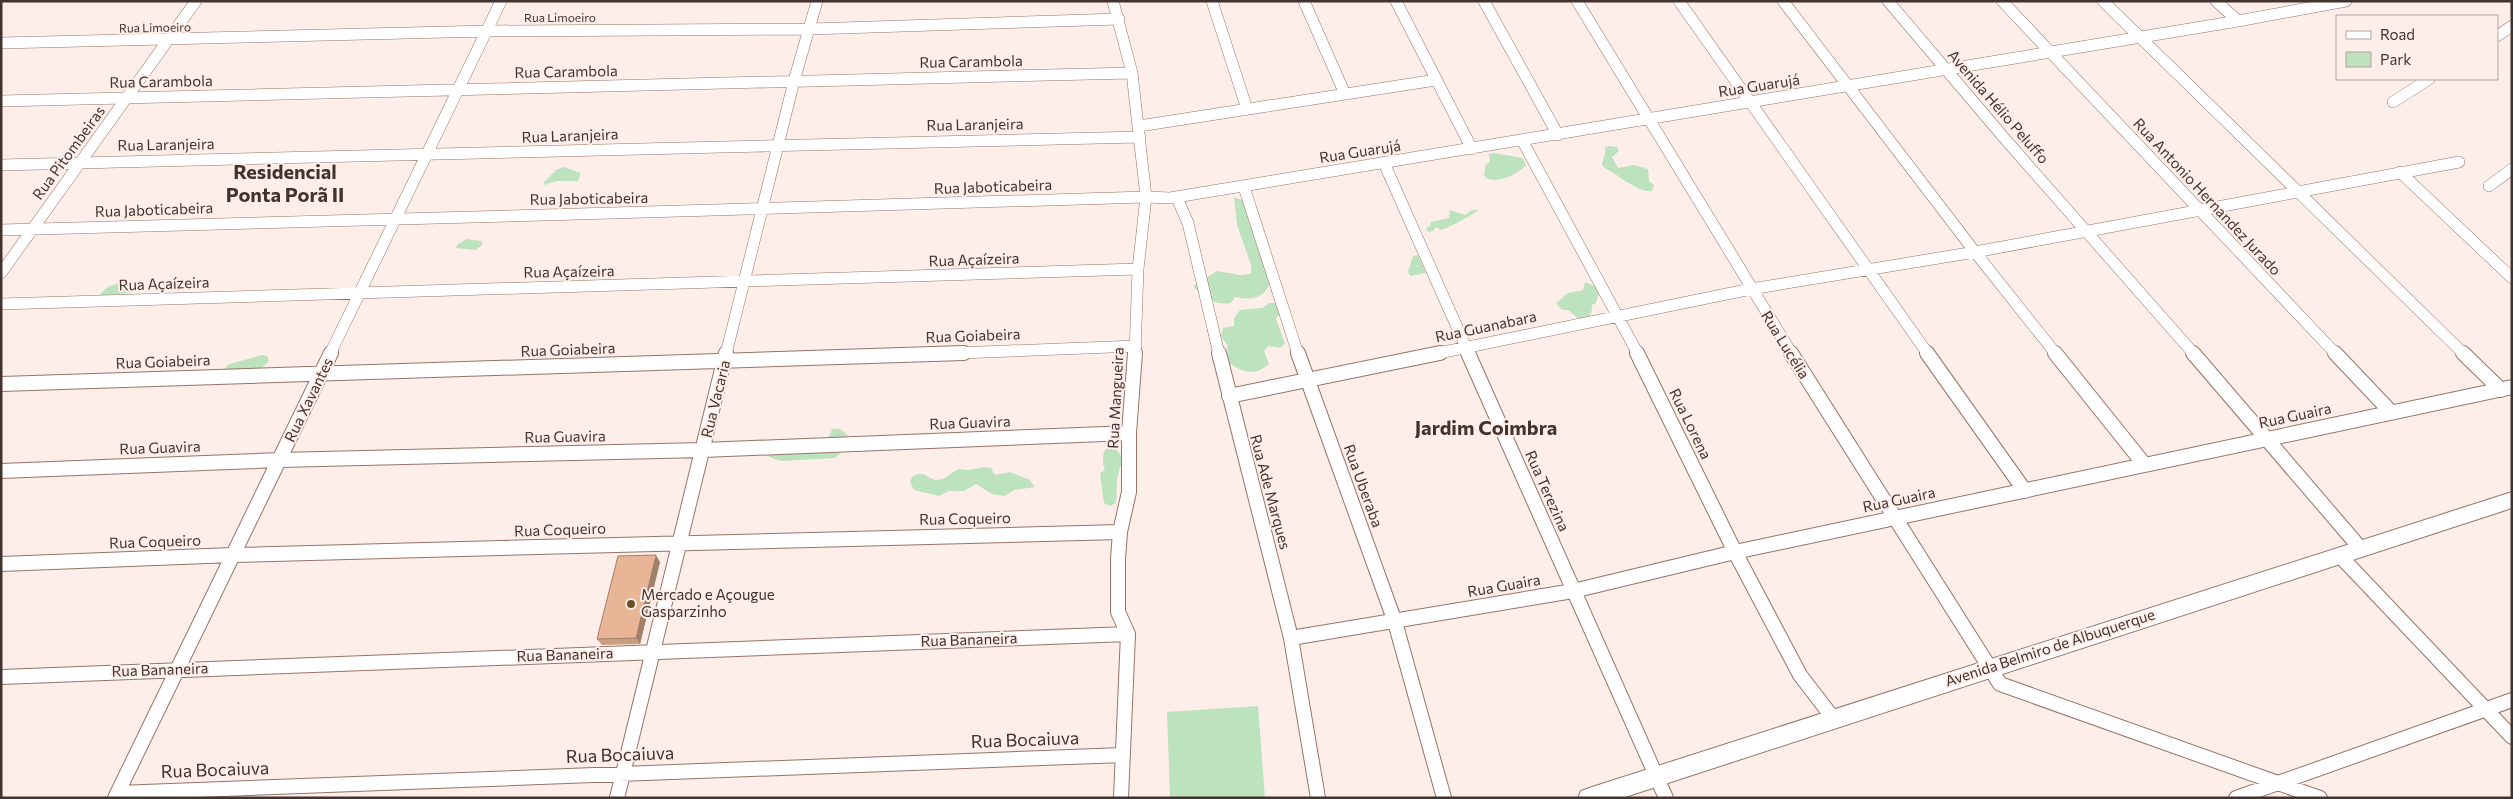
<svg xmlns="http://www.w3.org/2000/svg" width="2513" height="799" viewBox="0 0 2513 799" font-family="Commissioner,sans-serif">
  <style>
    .green { fill: #bce2be }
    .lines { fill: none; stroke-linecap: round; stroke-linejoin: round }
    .street-far1-casing { stroke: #967467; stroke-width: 12 }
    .street-casing { stroke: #967467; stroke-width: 16 }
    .secondary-casing { stroke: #967467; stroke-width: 2 }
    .street-far1 { stroke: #fff; stroke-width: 11 }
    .street { stroke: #fff; stroke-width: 14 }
    .secondary { fill: #fff; fill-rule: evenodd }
    .wall { fill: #c89d81 }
    .shaded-wall { fill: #a27f69 }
    .building { fill: #e8b696; stroke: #a27f69 }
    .poi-dot { fill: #6d4f24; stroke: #feeee9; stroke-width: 2 }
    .labels { text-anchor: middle; stroke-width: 4; stroke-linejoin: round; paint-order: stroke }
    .far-street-label { font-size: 12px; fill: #42332e; stroke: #feeee9 }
    .street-label { font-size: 15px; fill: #42332e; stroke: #feeee9 }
    .poi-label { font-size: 15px; fill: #42332e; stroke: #feeee9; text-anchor: start }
    .near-street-label { font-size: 18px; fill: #42332e; stroke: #feeee9 }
    .district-label { font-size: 20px; font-weight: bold; fill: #42332e; stroke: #feeee9 }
  </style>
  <rect width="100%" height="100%" fill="#feeee9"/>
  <path class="green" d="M 1610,146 L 1617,147 L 1619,151 L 1612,157 L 1618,168 L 1634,165 L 1648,169 L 1649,181 L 1654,185 L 1652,191 C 1639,194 1616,173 1603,167 L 1602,163 L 1605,155 L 1605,147 Z
    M 1494,153 L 1523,158 L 1526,165 C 1518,174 1499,184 1486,178 L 1484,174 L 1486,164 L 1490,162 L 1489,154 Z
    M 564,167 L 581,173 L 578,181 L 556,181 L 544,185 L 544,182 L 556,170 Z
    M 1234,197 L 1244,201 L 1271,282 C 1264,298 1252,301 1235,297 L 1231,303 C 1216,306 1203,297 1193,286 L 1217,271 L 1240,275 L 1251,274 L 1251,265 L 1237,225 Z
    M 1450,210 L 1465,215 L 1472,210 L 1478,210 C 1474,214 1447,229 1441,230 L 1436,227 L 1433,231 L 1428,232 L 1426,228 L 1430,226 L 1431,222 L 1449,218 Z
    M 467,239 L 481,241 L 483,244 L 476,250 L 456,248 L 458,244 Z
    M 1418,255 L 1426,273 L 1410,276 L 1408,272 L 1413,256 Z
    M 129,282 L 134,289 L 130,293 L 99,296 C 106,285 116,283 129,282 Z
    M 1585,282 L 1596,287 L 1599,291 L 1596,303 L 1592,305 C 1592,315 1590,317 1580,320 L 1568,310 L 1562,310 L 1556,303 L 1568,293 L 1583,290 Z
    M 1270,303 L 1278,303 L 1282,310 L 1276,319 L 1285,344 L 1280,348 L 1268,346 L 1264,351 L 1269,364 C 1255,376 1244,373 1229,363 L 1227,345 L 1221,336 L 1223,328 L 1234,326 L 1234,318 L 1240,310 L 1262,308 Z
    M 262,355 L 267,356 L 269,360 C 261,375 239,370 224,370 L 229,364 Z
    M 828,429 L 840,429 L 848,435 L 840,454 L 835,458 L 781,461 L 769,457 L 770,452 L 826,441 L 832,430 Z
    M 1111,444 C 1127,460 1122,458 1118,475 C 1116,482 1117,494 1116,503 L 1110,506 L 1104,503 L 1100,473 L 1105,470 C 1102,462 1101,450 1111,444 Z
    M 985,467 L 992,468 L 993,473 L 996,475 L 1010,472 L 1030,480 L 1035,487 L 1014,490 L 1005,496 L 992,494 L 976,484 L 964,491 L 949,491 L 939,496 L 914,490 L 910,482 L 912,477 C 924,469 926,478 936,480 L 943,479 L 958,469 L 968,470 Z
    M 1258,706 L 1265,798 L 1170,798 L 1167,712 Z"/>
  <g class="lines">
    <defs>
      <path id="street-far1" d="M 1113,1 L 1132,73 L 1146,197 L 1138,269 L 1135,354
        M 1212,1 L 1247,109
        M 1304,1 L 1345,94
        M 1396,1 L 1472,149
        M 1484,1 L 1558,135
        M 1577,1 L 1792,354
        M 1679,1 L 1928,354
        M 1783,1 L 1975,252 L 2056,354
        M 1888,1 L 2005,139 L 2194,354
        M 2002,1 L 2336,354
        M 2103,1 L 2464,354
        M 2216,1 L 2238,21
        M 2497,36 L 2512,26
        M 1,43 L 488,31 L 811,29 L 1119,19
        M 1,101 L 1132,73
        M 2393,102 L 2429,79
        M 1139,126 L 1436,80
        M 1522,140 L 1638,354
        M 1384,163 L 1469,354
        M 1,165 C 381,157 760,144 1140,137
        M 2400,172 L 2512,278
        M 2489,186 L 2512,169
        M 1244,187 L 1298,354
        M 1177,198 L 1188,223 L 1219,354
        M 1,230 C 383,218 764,211 1146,197 L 1170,198 L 2238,21 L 2346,1
        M 1,273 L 196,1
        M 1,304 L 1138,269
        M 330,354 L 501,1
        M 726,354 L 794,81 L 817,1
        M 932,354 L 1136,346
        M 1434,354 L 1751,289 L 1975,252 L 2459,162"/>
      <path id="street" d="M 1219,353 L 1291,638 L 1318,798
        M 1298,353 L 1395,622 L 1444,798
        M 1468,353 L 1666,798
        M 1637,353 L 1735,552 L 1800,675 L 1833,718
        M 1791,353 L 2000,684 L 2320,798
        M 1927,353 L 2025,491
        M 2055,353 L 2144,464
        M 2193,353 L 2361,549
        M 2335,353 L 2391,412
        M 2463,353 L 2501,390
        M 1,384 L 964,353
        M 1229,396 L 1440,353
        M 1,471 L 279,460 L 703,450 L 1129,433
        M 2340,556 L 2512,737
        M 1,564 L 233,555 L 1120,532
        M 1291,638 L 1573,591 L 1735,552 L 2512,387
        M 1,677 L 1128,634
        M 118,793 L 1123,755
        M 115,798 L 331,353
        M 617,798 L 726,353
        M 1121,798 L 1128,634 L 1118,612 L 1118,559 L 1120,532 L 1129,492 L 1129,433 L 1135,353
        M 2236,798 L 2512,700"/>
      <path id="secondary" d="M 2512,492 L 2512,508 L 1622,798 L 1578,798 L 1581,791 L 1589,788 Z"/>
    </defs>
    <use href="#street-far1" class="street-far1-casing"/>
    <use href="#street" class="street-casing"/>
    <use href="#secondary" class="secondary-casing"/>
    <use href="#street-far1" class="street-far1"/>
    <use href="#street" class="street"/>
    <use href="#secondary" class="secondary"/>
  </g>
  <path class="wall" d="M 660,562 L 640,644 L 602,645 L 597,639 Z"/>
  <path class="shaded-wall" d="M 656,555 L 660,562 L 640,644 L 636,638 Z"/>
  <path class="building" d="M 656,555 L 636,638 L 597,639 L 618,556 Z"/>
  <circle class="poi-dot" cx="631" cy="604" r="5"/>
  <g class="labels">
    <g class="far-street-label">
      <text x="560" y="22">Rua Limoeiro</text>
      <text transform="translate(155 28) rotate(-1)" y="4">Rua Limoeiro</text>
    </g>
    <g class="street-label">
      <text transform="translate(971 62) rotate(-1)" y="5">Rua Carambola</text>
      <text transform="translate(566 72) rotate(-1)" y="5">Rua Carambola</text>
      <text transform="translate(161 82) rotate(-1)" y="5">Rua Carambola</text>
      <text transform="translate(1759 86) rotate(-9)" y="5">Rua Guarujá</text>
      <text transform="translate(1998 107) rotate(49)" y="5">Avenida Hélio Peluffo</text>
      <text transform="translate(975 125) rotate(-1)" y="5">Rua Laranjeira</text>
      <text transform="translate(570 136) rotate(-2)" y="5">Rua Laranjeira</text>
      <text transform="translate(166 145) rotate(-1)" y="5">Rua Laranjeira</text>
      <text transform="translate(1360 152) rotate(-9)" y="5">Rua Guarujá</text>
      <text transform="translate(69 153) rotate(-54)" y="5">Rua Pitombeiras</text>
      <text transform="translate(993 187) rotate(-2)" y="5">Rua Jaboticabeira</text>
      <text transform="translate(2207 197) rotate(47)" y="5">Rua Antonio Hernandez Jurado</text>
      <text transform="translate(589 199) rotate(-1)" y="5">Rua Jaboticabeira</text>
      <text transform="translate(154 210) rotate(-2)" y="5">Rua Jaboticabeira</text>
      <text transform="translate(974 260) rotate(-2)" y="5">Rua Açaízeira</text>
      <text transform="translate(569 272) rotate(-1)" y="5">Rua Açaízeira</text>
      <text transform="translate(164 284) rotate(-2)" y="5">Rua Açaízeira</text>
      <text transform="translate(1486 327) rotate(-12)" y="5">Rua Guanabara</text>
      <text transform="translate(973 336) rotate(-2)" y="5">Rua Goiabeira</text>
      <text transform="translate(1785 345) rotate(58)" y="5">Rua Lucélia</text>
      <text transform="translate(568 350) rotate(-2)" y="5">Rua Goiabeira</text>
      <text transform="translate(163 362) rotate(-2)" y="5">Rua Goiabeira</text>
      <text transform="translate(1116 398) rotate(-87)" y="5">Rua Mangueira</text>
      <text transform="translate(716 399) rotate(-76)" y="5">Rua Vacaria</text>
      <text transform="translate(309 400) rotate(-64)" y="5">Rua Xavantes</text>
      <text transform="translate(2295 416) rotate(-12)" y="5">Rua Guaira</text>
      <text transform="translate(970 423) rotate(-2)" y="5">Rua Guavira</text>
      <text transform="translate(1690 424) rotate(64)" y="5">Rua Lorena</text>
      <text transform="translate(565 437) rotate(-1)" y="5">Rua Guavira</text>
      <text transform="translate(160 448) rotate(-2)" y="5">Rua Guavira</text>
      <text transform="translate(1363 486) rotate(70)" y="5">Rua Uberaba</text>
      <text transform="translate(1547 491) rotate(66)" y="5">Rua Terezina</text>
      <text transform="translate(1270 492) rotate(75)" y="5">Rua Ade Marques</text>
      <text transform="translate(1899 500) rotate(-12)" y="5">Rua Guaira</text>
      <text transform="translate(965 519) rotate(-1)" y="5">Rua Coqueiro</text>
      <text transform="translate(560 530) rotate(-2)" y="5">Rua Coqueiro</text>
      <text transform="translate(155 542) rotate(-2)" y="5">Rua Coqueiro</text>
      <text transform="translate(1504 586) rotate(-10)" y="5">Rua Guaira</text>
      <text transform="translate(969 640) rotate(-2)" y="5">Rua Bananeira</text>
      <text transform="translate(2050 648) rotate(-18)" y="5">Avenida Belmiro de Albuquerque</text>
      <text transform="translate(565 655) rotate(-2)" y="5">Rua Bananeira</text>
      <text transform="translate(160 670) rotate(-2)" y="5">Rua Bananeira</text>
    </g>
    <g class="poi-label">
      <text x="641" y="600">Mercado e Açougue<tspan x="641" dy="17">Gasparzinho</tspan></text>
    </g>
    <g class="near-street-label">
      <text transform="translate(1025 740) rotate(-2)" y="6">Rua Bocaiuva</text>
      <text transform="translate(620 755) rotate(-2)" y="6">Rua Bocaiuva</text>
      <text transform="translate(215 770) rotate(-2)" y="6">Rua Bocaiuva</text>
    </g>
    <g class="district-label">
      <text x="285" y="179">Residencial<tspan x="285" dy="23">Ponta Porã II</tspan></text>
      <text x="1486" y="435">Jardim Coimbra</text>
    </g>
  </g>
  <rect width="2513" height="799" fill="none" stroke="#42332e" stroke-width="5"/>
  <rect x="2336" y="15" width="162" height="65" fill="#feeee9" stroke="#b3a39e"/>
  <rect x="2346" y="31" width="25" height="8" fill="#ffffff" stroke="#b3a39e"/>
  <text x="2380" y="40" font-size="15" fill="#42332e">Road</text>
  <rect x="2346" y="52" width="25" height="15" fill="#bce2be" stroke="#b3a39e"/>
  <text x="2380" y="65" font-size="15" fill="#42332e">Park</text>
</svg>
